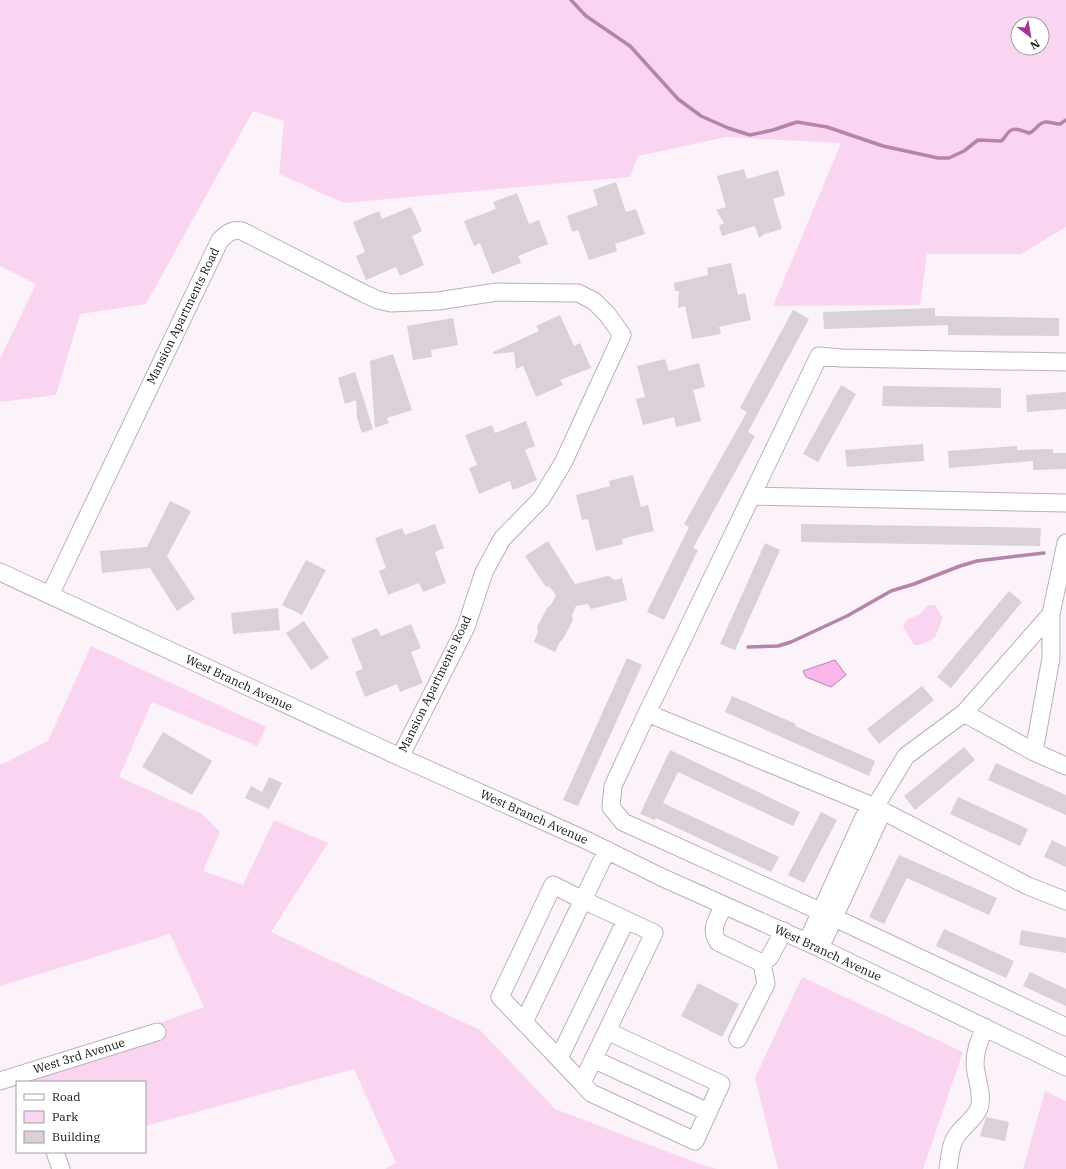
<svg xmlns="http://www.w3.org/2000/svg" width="1066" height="1169" viewBox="0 0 1066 1169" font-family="'IBM Plex Serif',serif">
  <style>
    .green { fill: #fad5f1; fill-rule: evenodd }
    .water { fill: #fab6ea; stroke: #b584aa }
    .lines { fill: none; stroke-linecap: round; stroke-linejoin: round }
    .stream { stroke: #b584aa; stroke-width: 3.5 }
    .building { fill: #dad0d7 }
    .minor-casing { stroke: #bbb1b8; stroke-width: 19 }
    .minor { stroke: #fff; stroke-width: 17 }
    .labels { text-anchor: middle; stroke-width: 3; stroke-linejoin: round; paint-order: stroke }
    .street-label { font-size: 12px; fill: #141113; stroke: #fff }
  </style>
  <rect width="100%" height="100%" fill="#fcf2f9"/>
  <path class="green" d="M 0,0 L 1066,0 L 1066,227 L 1021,254 L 927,254 L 920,305 L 773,306 L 841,143 L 726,137 L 638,156 L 630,177 L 344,203 L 279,174 L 284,121 L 253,111 L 146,304 L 80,314 L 56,395 L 0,402 L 0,359 L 36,284 L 0,266 ZM 1018,24 L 1042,24 L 1042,48 L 1018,48 Z
    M 929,605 L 935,605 L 943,618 C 941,622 937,633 935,637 C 932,641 918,646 914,645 L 903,627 C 907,615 915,619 922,612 C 925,609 925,607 929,605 Z
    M 91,646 L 266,727 L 257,746 L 152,702 L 119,777 L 202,814 L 220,832 L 203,871 L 243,885 L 274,820 L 328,843 L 271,932 L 480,1030 L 555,1109 L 700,1164 L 717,1169 L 385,1169 L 396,1163 L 354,1069 L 145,1126 L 145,1082 L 29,1082 L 26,1071 L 204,1007 L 170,934 L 0,986 L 0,763 L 1,765 L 48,741 Z
    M 802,977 L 963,1052 L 923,1169 L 778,1169 L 755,1078 Z
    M 1045,1091 L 1066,1101 L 1066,1169 L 1023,1169 Z"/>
  <path class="water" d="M 835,660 L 846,675 L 831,687 L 806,677 L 803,671 Z"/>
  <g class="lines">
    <path class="stream" d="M 571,0 L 586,16 L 630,46 L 678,99 L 701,116 L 728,128 L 750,135 L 773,130 L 797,122 L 827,127 L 883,146 L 938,158 L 949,158 L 964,151 L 978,140 L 1001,141 C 1004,139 1005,137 1007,134 C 1013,125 1022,131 1029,133 C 1036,131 1038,122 1046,122 C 1051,122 1055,124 1060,124 L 1066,120
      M 748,647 L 778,646 L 791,642 L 847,616 L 891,591 L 914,584 L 960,566 L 977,561 L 1044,553"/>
  </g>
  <path class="building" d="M 744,169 L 747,179 L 778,170 L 785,195 L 773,199 L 782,229 L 765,234 L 759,238 L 755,226 L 722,236 L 719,226 L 724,223 L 716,210 L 726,207 L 717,176 Z
    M 616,182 L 626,212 L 636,209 L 645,234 L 615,244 L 617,251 L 589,260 L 578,230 L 572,232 L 567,216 L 598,205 L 593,190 Z
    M 517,193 L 529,224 L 539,220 L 548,244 L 518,256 L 521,263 L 492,274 L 480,243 L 474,246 L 464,221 L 496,209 L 493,202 Z
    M 411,207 L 422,231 L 412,236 L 424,265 L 400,276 L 396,267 L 366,280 L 356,256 L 365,252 L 353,222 L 379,211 L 382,219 Z
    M 731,263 L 738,295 L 745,293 L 751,320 L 719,327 L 721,334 L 692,339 L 685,306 L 678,308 L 679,291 L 675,291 L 674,283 L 708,275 L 707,268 Z
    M 935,308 L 935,316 L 1059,318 L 1059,336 L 948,335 L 948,325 L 824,329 L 823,312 Z
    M 793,310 L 809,319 L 748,432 L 755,436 L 693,548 L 698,550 L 664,620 L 647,612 L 689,527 L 684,524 L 747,412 L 740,408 Z
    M 560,315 L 574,346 L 580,343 L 591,368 L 560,380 L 563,385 L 536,397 L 523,366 L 516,369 L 514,352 L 493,354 L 493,352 L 539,331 L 536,326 Z
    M 453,318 L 458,345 L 431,350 L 432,357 L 413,360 L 407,326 Z
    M 393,354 L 412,410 L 387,418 L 389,423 L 375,428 L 370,361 Z
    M 665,359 L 669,371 L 699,363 L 705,387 L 693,390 L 701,421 L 676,427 L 674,417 L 643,425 L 636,399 L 645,397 L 637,366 Z
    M 355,372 L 373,429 L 362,433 L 357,418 L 356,400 L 345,404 L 338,378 Z
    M 841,385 L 856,394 L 818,462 L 803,454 Z
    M 883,386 L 1001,388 L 1001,408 L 882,406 Z
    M 1066,392 L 1066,409 L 1027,412 L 1026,395 Z
    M 526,421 L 535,446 L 525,450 L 537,480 L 513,490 L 510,481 L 479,494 L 469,468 L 477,465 L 465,435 L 492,425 L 495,433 Z
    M 923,444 L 924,461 L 847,467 L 845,450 Z
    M 1017,446 L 1017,450 L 1053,449 L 1053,453 L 1066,453 L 1066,469 L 1033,470 L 1033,461 L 949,468 L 948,451 Z
    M 633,475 L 641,507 L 648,505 L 654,531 L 622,539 L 623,544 L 596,551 L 588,519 L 582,520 L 576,495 L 610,486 L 609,481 Z
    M 170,501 L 191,511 L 167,556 L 195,599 L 177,611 L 150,568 L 102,573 L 100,551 L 147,547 Z
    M 435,524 L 444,548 L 435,552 L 446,583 L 423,592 L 419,583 L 388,595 L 379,571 L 386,568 L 375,538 L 402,528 L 405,535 Z
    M 801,524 L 1041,528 L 1040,546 L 801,542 Z
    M 548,541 L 575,584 L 608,576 L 615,580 L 622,578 L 627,600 L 591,609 L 588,604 L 576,606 L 572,615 L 573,620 L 563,639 L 560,642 L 555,652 L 534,642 L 538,632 L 537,627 L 547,608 L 551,605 L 556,595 L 549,586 L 546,587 L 525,556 Z
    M 765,543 L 780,550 L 735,650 L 720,644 Z
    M 306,560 L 326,570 L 302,615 L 282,605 Z
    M 1009,591 L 1022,602 L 951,688 L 937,677 Z
    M 278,608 L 280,630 L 233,634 L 231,613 Z
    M 304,621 L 329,658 L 311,670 L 286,633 Z
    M 411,624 L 421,648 L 411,652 L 423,683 L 400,692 L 397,684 L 365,697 L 355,672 L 363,669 L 351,639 L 377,628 L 381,636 Z
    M 627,658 L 642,665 L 578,806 L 563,800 Z
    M 922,686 L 934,700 L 879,744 L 867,729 Z
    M 732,696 L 796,724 L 795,726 L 875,761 L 869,776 L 725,712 Z
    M 163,732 L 212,761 L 192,795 L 142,767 Z
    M 964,747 L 975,760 L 915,810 L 904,796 Z
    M 670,750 L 800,812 L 793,826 L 678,772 L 663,803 L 779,857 L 771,872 L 656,818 L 655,820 L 640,814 Z
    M 996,763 L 1066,795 L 1066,815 L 988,780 Z
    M 269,777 L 282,783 L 269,809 L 245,798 L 251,786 L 262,792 Z
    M 958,797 L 1028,829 L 1020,846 L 950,814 Z
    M 821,812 L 837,820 L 804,883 L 788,875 Z
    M 1052,840 L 1066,847 L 1066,867 L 1044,857 Z
    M 899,855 L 997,898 L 989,915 L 907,878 L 884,924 L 869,917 Z
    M 944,929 L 1014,961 L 1006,978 L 936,946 Z
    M 1021,930 L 1066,938 L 1066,953 L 1019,945 Z
    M 1030,972 L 1066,989 L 1066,1006 L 1023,986 Z
    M 698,983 L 739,1004 L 722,1037 L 681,1016 Z
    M 986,1117 L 1009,1122 L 1005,1141 L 980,1136 Z"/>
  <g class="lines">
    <defs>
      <path id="minor" d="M 1066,362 L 841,358 L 819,356 L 647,713 L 613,786 L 611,807 L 623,822 L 835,918 L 1066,1027
        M 752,496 L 1066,503
        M 0,572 L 400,757 L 588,841 L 661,877 L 820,948 L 1066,1067
        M 50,595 L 220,240 C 228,233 232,229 242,231 L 363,293 L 378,300 L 391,303 L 438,301 L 497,292 L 578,293 L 594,301 L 607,314 L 622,335 L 563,463 L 541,499 L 502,539 L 484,572 L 466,627 L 400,757
        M 647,713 L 875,807 L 1028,886 L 1066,901
        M 964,713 L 1034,752 L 1066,766
        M 1034,752 L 1051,658 L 1051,614
        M 724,905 C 718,919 709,928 718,942 L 762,963 L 769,958 L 784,931
        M 807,942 L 864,817 L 875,807 L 906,756 L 964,713 L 1051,614 L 1066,543
        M 820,948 L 878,821 L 875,807
        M 524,1022 L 583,900 L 553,885 L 500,997 L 582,1083 L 654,933 L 583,900 L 607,850
        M 738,1039 L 766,984 L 762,963
        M 559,1058 L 626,920
        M 593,1059 L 708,1112
        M 0,1081 L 157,1032
        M 582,1083 L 591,1093 L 695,1141 L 721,1084 L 607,1031
        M 55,1152 L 61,1169
        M 948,1169 C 950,1157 950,1143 958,1134 C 964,1125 975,1119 979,1108 C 984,1096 975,1076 975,1063 C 975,1050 980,1039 985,1027"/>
    </defs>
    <use href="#minor" class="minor-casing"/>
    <use href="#minor" class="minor"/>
  </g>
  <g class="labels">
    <g class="street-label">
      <text transform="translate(183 316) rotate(-64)" y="4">Mansion Apartments Road</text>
      <text transform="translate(239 683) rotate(25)" y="4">West Branch Avenue</text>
      <text transform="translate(435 684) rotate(-64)" y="4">Mansion Apartments Road</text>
      <text transform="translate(534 817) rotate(24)" y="4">West Branch Avenue</text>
      <text transform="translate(828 953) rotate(25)" y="4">West Branch Avenue</text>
      <text transform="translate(79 1056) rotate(-17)" y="4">West 3rd Avenue</text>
    </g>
  </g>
  <rect x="16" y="1081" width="130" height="72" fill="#ffffff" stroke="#a1a0a1"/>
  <rect x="24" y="1094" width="20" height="6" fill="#ffffff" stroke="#a1a0a1"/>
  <text x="52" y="1101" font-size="12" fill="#141113">Road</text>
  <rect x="24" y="1111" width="20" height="12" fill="#fad5f1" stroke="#a1a0a1"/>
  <text x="52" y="1121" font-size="12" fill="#141113">Park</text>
  <rect x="24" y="1131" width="20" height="12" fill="#dad0d7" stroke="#a1a0a1"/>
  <text x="52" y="1141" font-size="12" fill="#141113">Building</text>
  <g transform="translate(1030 36) rotate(149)"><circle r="19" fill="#ffffff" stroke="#a1a0a1"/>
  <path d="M0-3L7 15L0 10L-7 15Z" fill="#a63693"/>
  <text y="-6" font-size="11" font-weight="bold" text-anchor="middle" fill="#141113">N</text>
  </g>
</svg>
